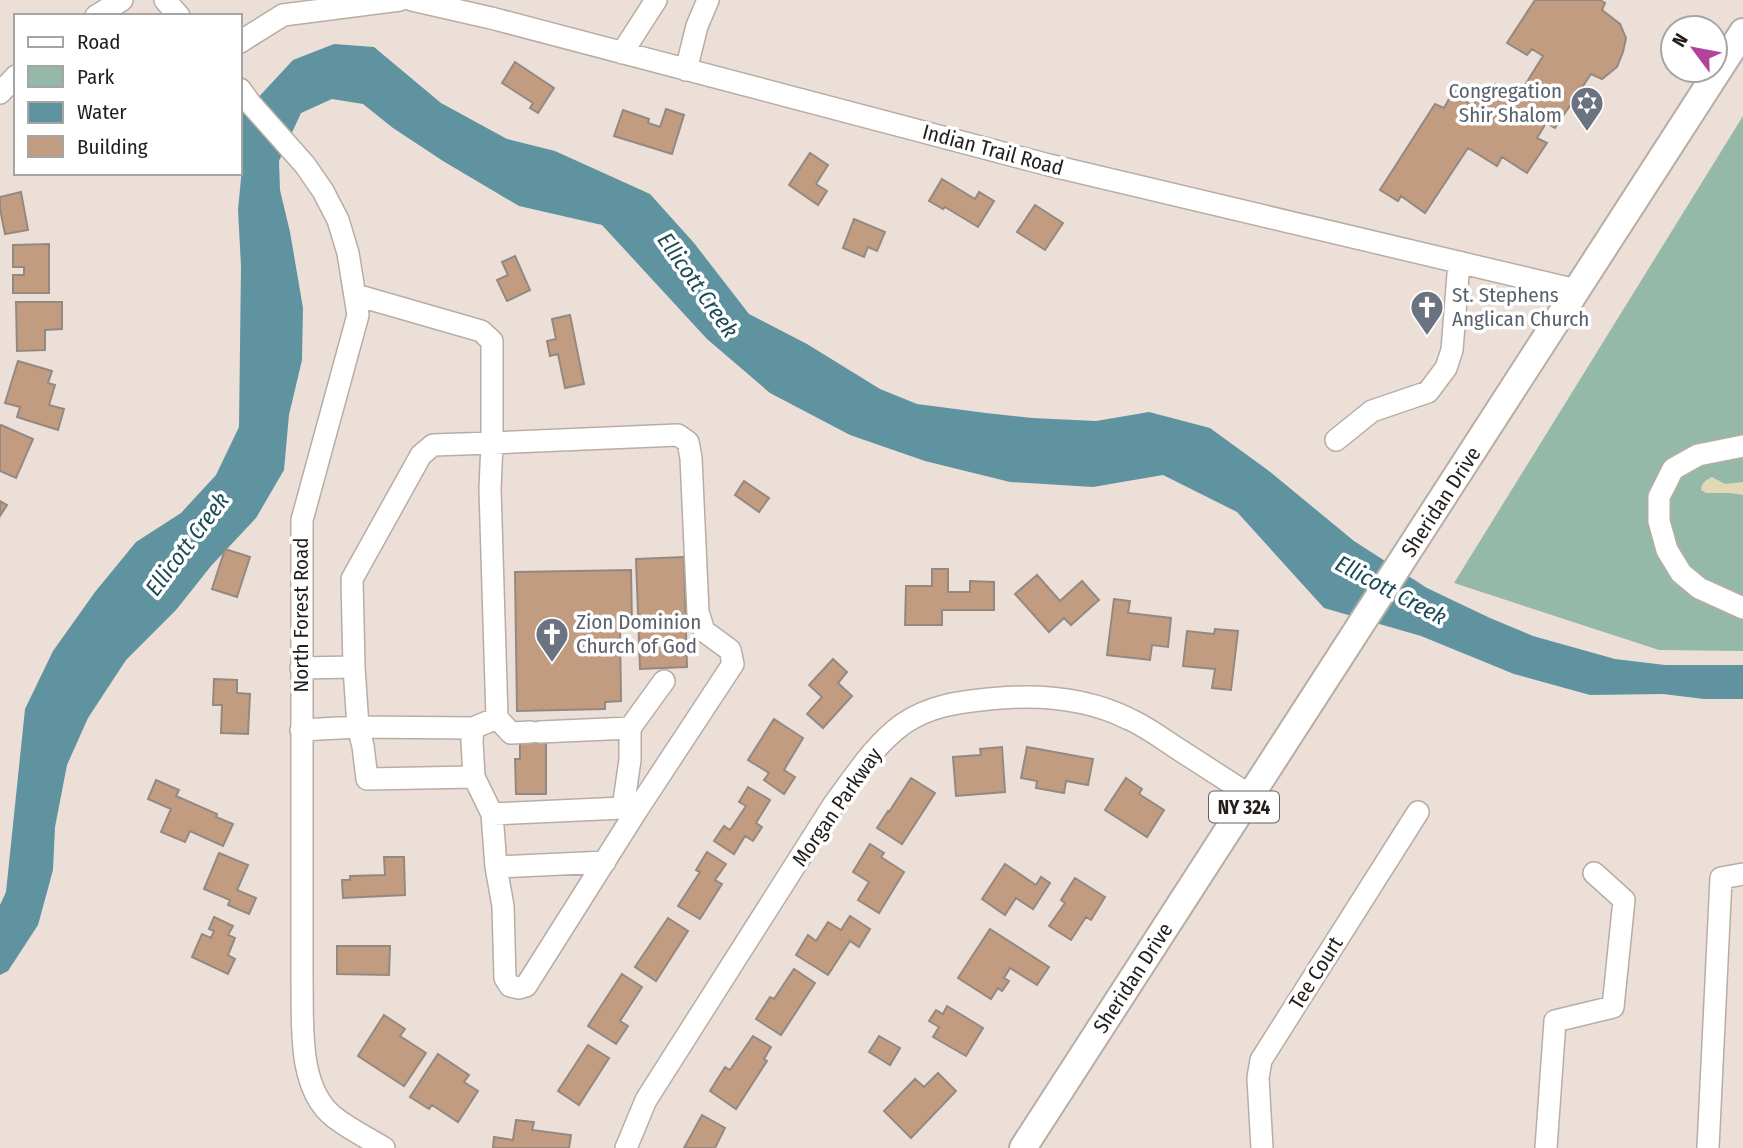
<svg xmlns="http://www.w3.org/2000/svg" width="1743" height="1148" viewBox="0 0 1743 1148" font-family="'Fira Sans Condensed',sans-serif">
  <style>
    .green { fill: #95b9a8 }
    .sand { fill: #e2d9b4 }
    .water { fill: #5f93a0 }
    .building { fill: #c29c81; stroke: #948981; stroke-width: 2 }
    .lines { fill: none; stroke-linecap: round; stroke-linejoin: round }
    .minor-casing { stroke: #b8ada4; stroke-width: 24 }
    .major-casing { stroke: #b8ada4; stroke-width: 30 }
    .minor { stroke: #fff; stroke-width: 21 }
    .major { stroke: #fff; stroke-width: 26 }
    .labels { text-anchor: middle; stroke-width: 7; stroke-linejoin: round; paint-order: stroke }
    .shield { fill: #fff; stroke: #64625f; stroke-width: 2 }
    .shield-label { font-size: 19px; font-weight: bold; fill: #221e1b }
    .worship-label { font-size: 21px; fill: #5b616d; stroke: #fff; text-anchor: start }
    .street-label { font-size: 21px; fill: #221e1b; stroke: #fff }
    .water-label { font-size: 23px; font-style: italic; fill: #1c4b56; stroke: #fff }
  </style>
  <rect width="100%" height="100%" fill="#ecdfd7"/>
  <path class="green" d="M 1743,116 L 1743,651 L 1659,650 L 1454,583 Z"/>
  <path class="sand" d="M 1712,477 L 1725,484 L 1743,482 L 1743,495 L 1730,493 L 1706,493 L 1701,490 C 1702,482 1706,480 1712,477 Z"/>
  <path class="water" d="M 334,44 L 374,47 L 441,103 L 507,139 L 555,151 L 650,194 L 694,243 L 749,314 L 807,344 L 880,389 L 917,404 L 986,413 L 1032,418 L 1096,421 L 1149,412 L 1210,428 L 1269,471 L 1354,541 L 1427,588 L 1490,618 L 1533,636 L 1615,659 L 1665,665 L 1743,665 L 1743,699 L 1704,699 L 1663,694 L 1590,695 L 1514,674 L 1421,636 L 1324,608 L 1237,512 L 1163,475 L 1093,487 L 1010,482 L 925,461 L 850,435 L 770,393 L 707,339 L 602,225 L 519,206 L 443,161 L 393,128 L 363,104 L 332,99 L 301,113 L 279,161 L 280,190 L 290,232 L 303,308 L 302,360 L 289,415 L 284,470 L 256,518 L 211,566 L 176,610 L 126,660 L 88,718 L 67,765 L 55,827 L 53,870 L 38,925 L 8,971 L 0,975 L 0,905 L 6,892 L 25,709 L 53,651 L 95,592 L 136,542 L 181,513 L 216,475 L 239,427 L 241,266 L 238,210 L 242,168 L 240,117 L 293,60 Z"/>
  <path class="building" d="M 1535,0 L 1600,0 L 1605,3 L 1602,10 L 1620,24 L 1626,38 L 1623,52 L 1617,67 L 1602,79 L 1591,74 L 1555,128 L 1546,123 L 1537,138 L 1547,143 L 1527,173 L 1502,157 L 1497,166 L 1468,148 L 1425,213 L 1401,196 L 1398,201 L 1380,190 L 1435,104 L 1444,108 L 1449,99 L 1448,92 L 1459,91 L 1459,97 L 1473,106 L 1480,94 L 1486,97 L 1495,84 L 1517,98 L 1543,56 L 1532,49 L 1527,55 L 1507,43 Z
    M 515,62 L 554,88 L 538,113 L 530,108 L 533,103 L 502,83 Z
    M 666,109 L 684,115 L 672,154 L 614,136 L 623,110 L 649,119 L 648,123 L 660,127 Z
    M 810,153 L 828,165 L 816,184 L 827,191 L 818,205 L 789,185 Z
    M 942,179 L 975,199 L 979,192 L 994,201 L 978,227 L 945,207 L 943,209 L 929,201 Z
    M 21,192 L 28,230 L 5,234 L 0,209 L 0,197 Z
    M 1035,205 L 1063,223 L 1045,250 L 1017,232 Z
    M 854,219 L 885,232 L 877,251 L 868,247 L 864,257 L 843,248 Z
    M 49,244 L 49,293 L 13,293 L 13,275 L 24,275 L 24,267 L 13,267 L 13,245 Z
    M 515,256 L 530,290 L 507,301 L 497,280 L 508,275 L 502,262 Z
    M 16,302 L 62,302 L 62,329 L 45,330 L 45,350 L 17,351 Z
    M 570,315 L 584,384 L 565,388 L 558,354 L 550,356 L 547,341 L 556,339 L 552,319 Z
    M 18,361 L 52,371 L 48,383 L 55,385 L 49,405 L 64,409 L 58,430 L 17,417 L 20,407 L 5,403 Z
    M 1,425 L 33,439 L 16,478 L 0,471 L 0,428 Z
    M 744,481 L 769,498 L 759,512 L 735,495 Z
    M 0,501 L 7,505 L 0,516 Z
    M 225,549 L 250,557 L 237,597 L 212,589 Z
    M 684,557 L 687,667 L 640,669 L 636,559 Z
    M 932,569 L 948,569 L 948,592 L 970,592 L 970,581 L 994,582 L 994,610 L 942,610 L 942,625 L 905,625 L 906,586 L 932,586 Z
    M 631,570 L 632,625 L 620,625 L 621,701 L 605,702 L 605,709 L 517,711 L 515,572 Z
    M 1037,575 L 1060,601 L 1082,581 L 1099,600 L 1071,625 L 1064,618 L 1049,632 L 1015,594 Z
    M 1114,599 L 1130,601 L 1128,613 L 1171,618 L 1168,647 L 1152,645 L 1150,660 L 1107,655 Z
    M 1215,629 L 1238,631 L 1231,690 L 1212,688 L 1215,669 L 1183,666 L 1187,631 L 1214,634 Z
    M 833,659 L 847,672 L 838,683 L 852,696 L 823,728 L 807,714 L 822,697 L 809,685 Z
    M 214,679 L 237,680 L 237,693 L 250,694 L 248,734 L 221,733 L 222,705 L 213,705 Z
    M 774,719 L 803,738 L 784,770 L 795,777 L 784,794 L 764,780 L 769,773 L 748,760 Z
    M 520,742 L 546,742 L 546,794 L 516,794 L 515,759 L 520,759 Z
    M 1002,747 L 1005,792 L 956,796 L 953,757 L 981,755 L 980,749 Z
    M 1027,747 L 1093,759 L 1088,785 L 1066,781 L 1064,793 L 1036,788 L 1037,781 L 1021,778 Z
    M 911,778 L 935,793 L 902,844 L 877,828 L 888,811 L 889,812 Z
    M 1126,778 L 1142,789 L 1139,794 L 1164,810 L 1147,837 L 1105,810 Z
    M 156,780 L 179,790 L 176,796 L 217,814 L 216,817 L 233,824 L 223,846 L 190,831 L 185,842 L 161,832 L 171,809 L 148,799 Z
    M 748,787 L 770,800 L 756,823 L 762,827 L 753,841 L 745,836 L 734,854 L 714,841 L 724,826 L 730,830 L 746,806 L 739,802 Z
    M 870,844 L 884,853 L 881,857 L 904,872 L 879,913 L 858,900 L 869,882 L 853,872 Z
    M 707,852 L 726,864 L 715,880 L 722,884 L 700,919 L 678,906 L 700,872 L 696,870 Z
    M 219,853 L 248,865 L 237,890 L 256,898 L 249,914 L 228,905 L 230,900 L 204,889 Z
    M 384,857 L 404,857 L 405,895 L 343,898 L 342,880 L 350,880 L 350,876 L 385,875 Z
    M 1005,864 L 1036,885 L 1041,877 L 1050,883 L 1033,909 L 1016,898 L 1005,915 L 982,899 Z
    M 1075,878 L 1105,897 L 1091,920 L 1086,917 L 1071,940 L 1049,926 L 1065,903 L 1061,900 Z
    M 850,916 L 870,929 L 859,947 L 850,941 L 828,975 L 796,955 L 808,935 L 816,941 L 828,922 L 841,930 Z
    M 214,917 L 233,926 L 228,935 L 235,938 L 228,955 L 235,959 L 228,974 L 192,957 L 202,934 L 211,938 L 214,931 L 209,929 Z
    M 668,918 L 688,931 L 656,981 L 635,967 Z
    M 990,929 L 1049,967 L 1037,985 L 1010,968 L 1004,978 L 1009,981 L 1002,991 L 998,988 L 991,999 L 958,978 Z
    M 337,946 L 390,946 L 389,975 L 337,974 Z
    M 794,969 L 815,983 L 781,1035 L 756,1019 L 770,997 L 774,999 Z
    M 622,974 L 642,987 L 620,1021 L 628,1026 L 616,1044 L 588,1026 Z
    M 947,1006 L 983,1028 L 966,1056 L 933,1037 L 939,1027 L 929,1021 L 936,1010 L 943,1014 Z
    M 384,1015 L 405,1029 L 400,1036 L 426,1053 L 404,1086 L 358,1056 Z
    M 753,1036 L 771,1047 L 764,1059 L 767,1061 L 736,1109 L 710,1091 L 725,1067 L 730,1070 Z
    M 879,1036 L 900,1048 L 890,1065 L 869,1052 Z
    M 588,1045 L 609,1058 L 579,1105 L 558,1091 Z
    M 438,1054 L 469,1075 L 464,1082 L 478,1091 L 458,1122 L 432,1105 L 429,1109 L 410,1097 Z
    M 938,1073 L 956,1091 L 911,1138 L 884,1111 L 915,1079 L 924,1087 Z
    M 702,1115 L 725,1128 L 715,1148 L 684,1148 Z
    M 516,1120 L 534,1122 L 532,1130 L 571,1135 L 569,1148 L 493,1148 L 494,1137 L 513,1140 Z"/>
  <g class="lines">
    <defs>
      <path id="minor" d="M 165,0 L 179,16
        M 412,0 L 491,18 L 1049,165 L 1576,290
        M 96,16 L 122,0
        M 240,42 L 283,15 L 400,0
        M 622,53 L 656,0
        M 686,70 L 697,26 L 708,0
        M 240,89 L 250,103 L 305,165 L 323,191 L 338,220 L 348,253 L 358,315 L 302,520 L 302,980 C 303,1023 297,1088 334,1117 C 349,1129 368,1138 384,1148
        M 0,93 L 16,76
        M 356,295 L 481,331 L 492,341 L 492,443 L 678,435 L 688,442 L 691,458 L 698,612 L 704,631 L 730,650 L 733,664 L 637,810 L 623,808 L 492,814 L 474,777 L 367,779 L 363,746 L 358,727 L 354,667 L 352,579 L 421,455 L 433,445 L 492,443 L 490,489 L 497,718 L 473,728 L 472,741 L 474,777
        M 1336,440 L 1372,411 L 1428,392 L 1446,368 L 1452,350 L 1459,262
        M 1743,446 L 1698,455 L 1673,469 L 1659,497 L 1659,521 L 1667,550 L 1681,573 L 1699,588 L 1743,608
        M 301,668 L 354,667
        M 497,718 L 511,733 L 531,732
        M 630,728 L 664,681
        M 301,730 L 358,727 L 473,728
        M 540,732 L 630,728 L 630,760 L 623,808
        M 492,814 L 496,867 L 503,906 L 505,978 L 510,986 L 519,988 L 526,986 L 637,810
        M 496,867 L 605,862
        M 626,1148 L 646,1100 L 834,804 C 855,776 874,745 903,724 C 929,706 958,702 989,699 C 1037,694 1085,697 1129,719 C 1145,726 1160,737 1175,747 C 1200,763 1225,779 1251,796
        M 1262,1148 L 1258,1078 L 1261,1060 L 1418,812
        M 1546,1148 L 1555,1021 L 1613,1007 L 1624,900 L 1594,873
        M 1708,1148 L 1721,878 L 1743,874"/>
      <path id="major" d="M 1023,1148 L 1743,32"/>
    </defs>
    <use href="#minor" class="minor-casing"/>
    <use href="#major" class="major-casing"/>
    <use href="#minor" class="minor"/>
    <use href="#major" class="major"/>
  </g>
  <defs>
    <symbol id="synagogue-pin" viewBox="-11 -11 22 30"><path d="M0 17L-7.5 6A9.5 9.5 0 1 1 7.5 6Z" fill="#6b7280" stroke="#fff"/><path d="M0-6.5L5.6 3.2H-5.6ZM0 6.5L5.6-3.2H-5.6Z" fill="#fff"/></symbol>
    <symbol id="church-pin" viewBox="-11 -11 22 30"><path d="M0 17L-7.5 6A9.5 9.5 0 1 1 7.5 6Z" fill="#6b7280" stroke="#fff"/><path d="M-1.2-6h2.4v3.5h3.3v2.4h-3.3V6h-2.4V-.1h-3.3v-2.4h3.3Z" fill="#fff"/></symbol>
  </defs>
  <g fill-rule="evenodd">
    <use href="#synagogue-pin" x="1568" y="84" width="38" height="52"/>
    <use href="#church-pin" x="1408" y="288" width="38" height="52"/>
    <use href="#church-pin" x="533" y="615" width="38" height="52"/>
  </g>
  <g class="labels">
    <rect class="shield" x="1209" y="791.5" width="70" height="31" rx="5"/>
    <g class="shield-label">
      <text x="1244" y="814">NY 324</text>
    </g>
    <g class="worship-label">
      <text x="1562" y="98" text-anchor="end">Congregation<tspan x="1562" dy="24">Shir Shalom</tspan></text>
      <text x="1452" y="302">St. Stephens<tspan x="1452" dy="24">Anglican Church</tspan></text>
      <text x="576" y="629">Zion Dominion<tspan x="576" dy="24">Church of God</tspan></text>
    </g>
    <g class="street-label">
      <text transform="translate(993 150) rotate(15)" y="7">Indian Trail Road</text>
      <text transform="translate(1441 502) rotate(-57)" y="7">Sheridan Drive</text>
      <text transform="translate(301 615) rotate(-90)" y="7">North Forest Road</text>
      <text transform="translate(837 807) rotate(-55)" y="7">Morgan Parkway</text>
      <text transform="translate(1316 973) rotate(-58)" y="7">Tee Court</text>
      <text transform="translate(1133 978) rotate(-57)" y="7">Sheridan Drive</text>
    </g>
    <g class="water-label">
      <text transform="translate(698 285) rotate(55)" y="8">Ellicott Creek</text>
      <text transform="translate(187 544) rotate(-53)" y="8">Ellicott Creek</text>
      <text transform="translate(1391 590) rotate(28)" y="8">Ellicott Creek</text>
    </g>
  </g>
  <rect x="14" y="14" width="228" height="161" fill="#ffffff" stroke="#a7a5a4" stroke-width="2"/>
  <rect x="28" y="37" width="35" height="10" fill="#ffffff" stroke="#a7a5a4" stroke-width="2"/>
  <text x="77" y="49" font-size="21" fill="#221e1b">Road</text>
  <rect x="28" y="66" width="35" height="21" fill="#95b9a8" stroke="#a7a5a4" stroke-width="2"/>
  <text x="77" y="84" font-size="21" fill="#221e1b">Park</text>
  <rect x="28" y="102" width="35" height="21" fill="#5f93a0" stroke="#a7a5a4" stroke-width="2"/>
  <text x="77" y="119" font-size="21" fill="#221e1b">Water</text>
  <rect x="28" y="136" width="35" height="21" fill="#c29c81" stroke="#a7a5a4" stroke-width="2"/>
  <text x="77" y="154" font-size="21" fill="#221e1b">Building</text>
  <g transform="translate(1694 49) rotate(302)"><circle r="33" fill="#ffffff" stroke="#a7a5a4" stroke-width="2"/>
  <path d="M0-5L12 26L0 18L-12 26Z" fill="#b3429d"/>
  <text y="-10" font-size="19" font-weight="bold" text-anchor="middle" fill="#221e1b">N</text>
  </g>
</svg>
